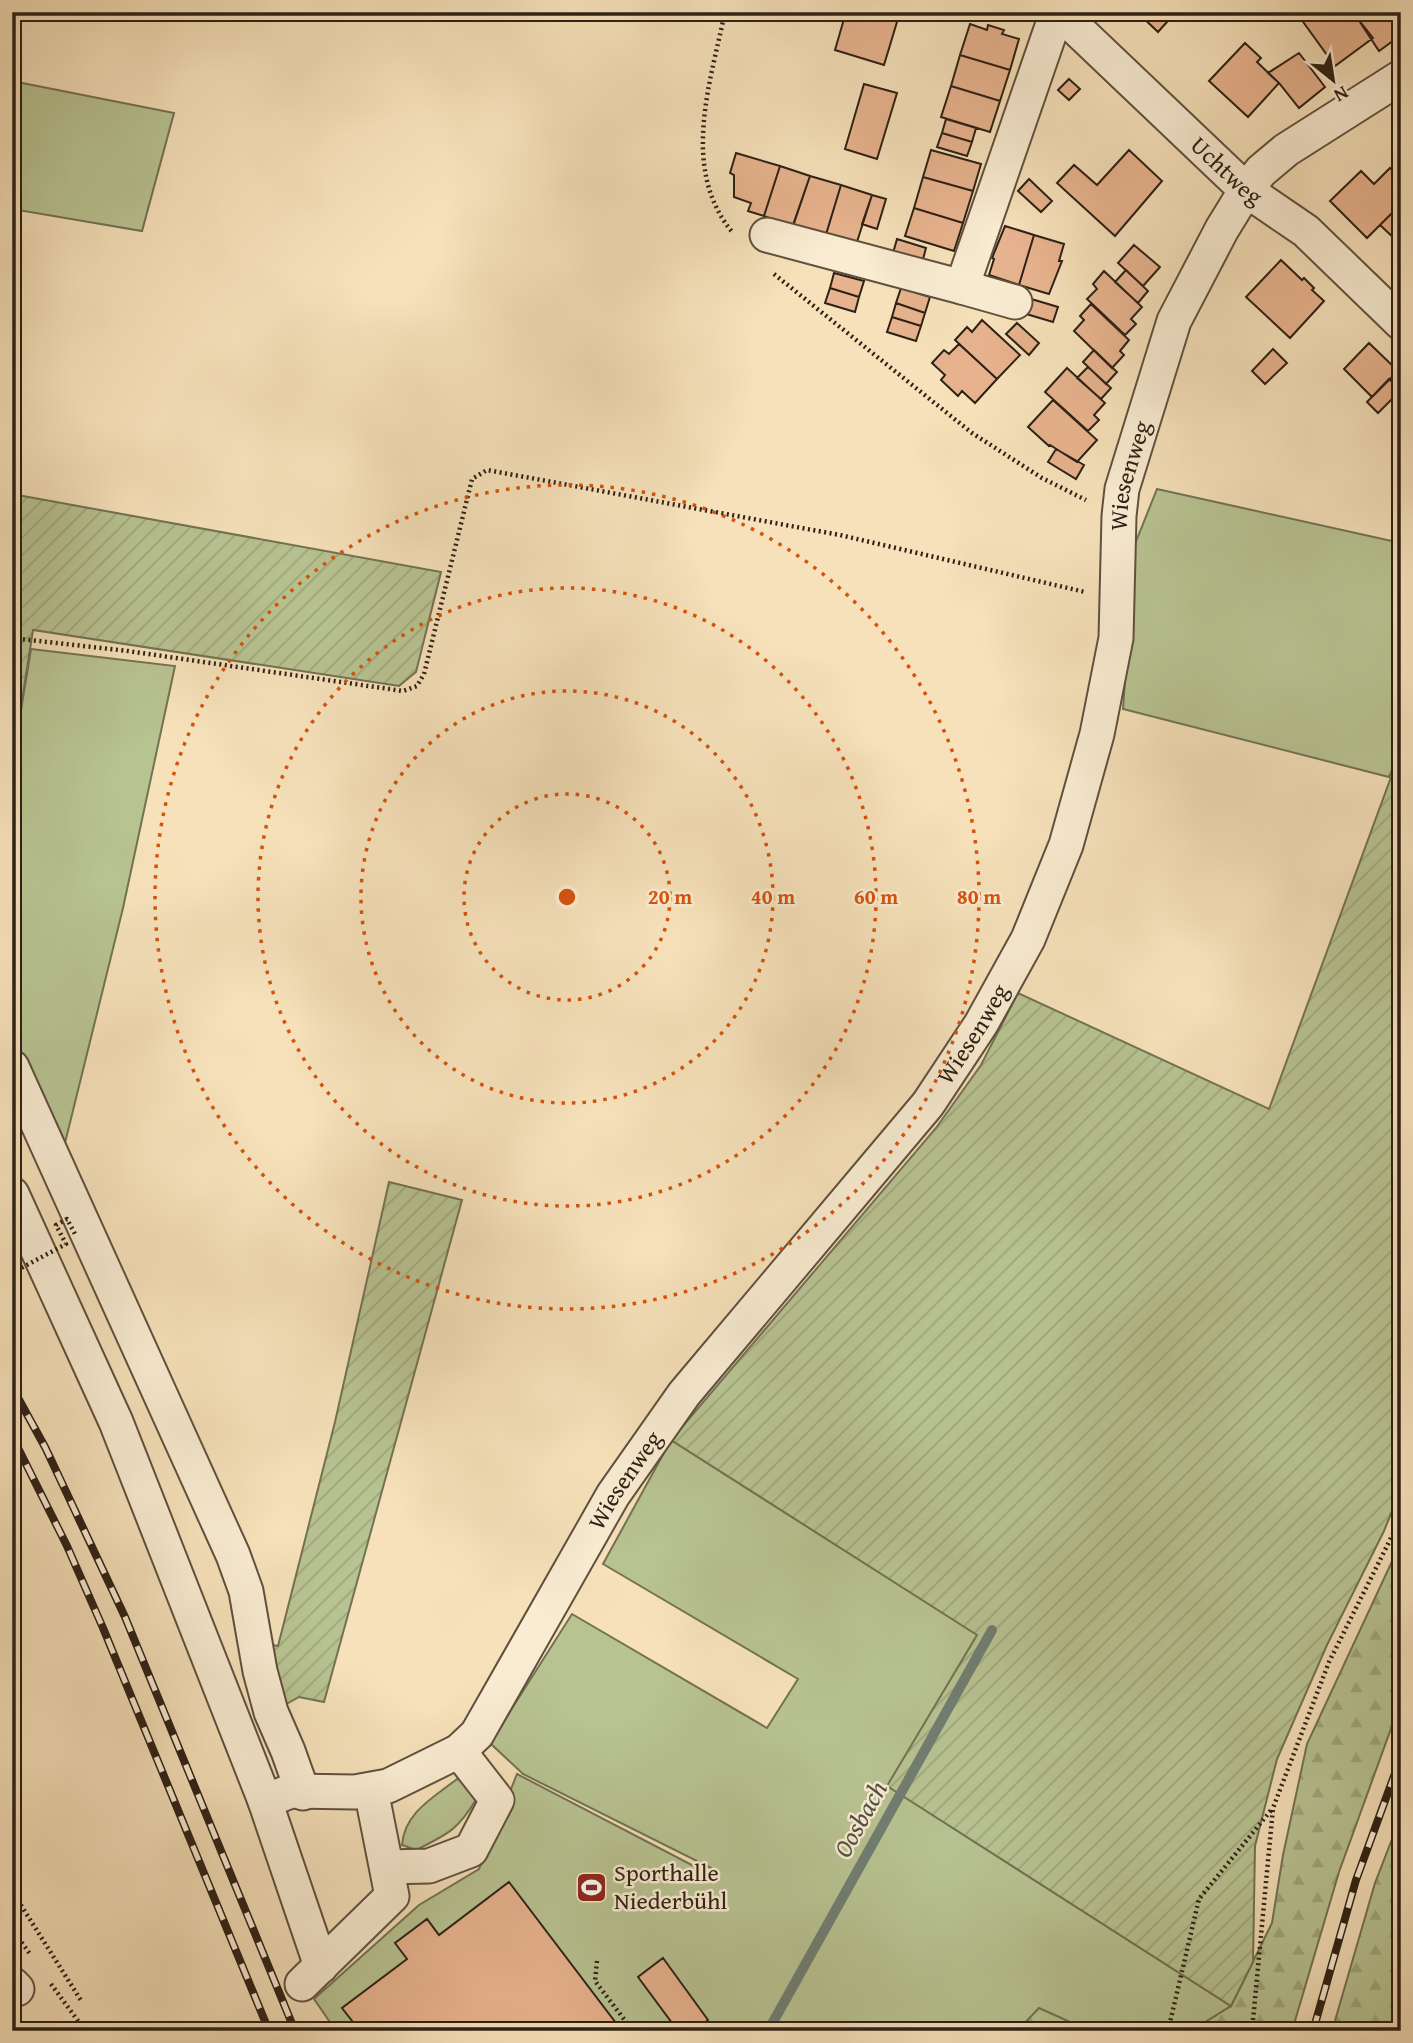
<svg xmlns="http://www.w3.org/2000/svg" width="1413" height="2043" viewBox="0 0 1413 2043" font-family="'Gentium Book Plus',serif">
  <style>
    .grass { fill: #b8c392; stroke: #727254; stroke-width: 2 }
    .forest { fill: url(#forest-firs); stroke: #727254; stroke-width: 2 }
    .garden { fill: url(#garden-furrows); stroke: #727254; stroke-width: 2 }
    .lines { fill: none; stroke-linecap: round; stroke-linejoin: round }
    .stream { stroke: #707e73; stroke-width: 10 }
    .building { fill: #e7b38e; stroke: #2d2015; stroke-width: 2 }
    .minor-casing { stroke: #5f503e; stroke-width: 37 }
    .path { stroke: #2d2015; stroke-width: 4.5; stroke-dasharray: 2 3.5; stroke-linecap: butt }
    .minor { stroke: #f9ecd2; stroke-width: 33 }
    .rail-casing { stroke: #2d2015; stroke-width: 8 }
    .rail { stroke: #f9ecd2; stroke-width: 5; stroke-dasharray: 16; stroke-linecap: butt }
    .path-bridge { stroke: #2d2015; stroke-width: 4.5; stroke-dasharray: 2 3.5; stroke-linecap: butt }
    .ring { fill: none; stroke: #d5530d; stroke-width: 3.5; stroke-dasharray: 3.5 7 }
    .labels { text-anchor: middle; stroke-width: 5; stroke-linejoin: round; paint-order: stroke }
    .street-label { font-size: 24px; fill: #2d2015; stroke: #f9ecd2 }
    .poi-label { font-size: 24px; fill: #2d2015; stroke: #f9ecd2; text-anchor: start }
    .water-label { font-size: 26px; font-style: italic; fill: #4f4f44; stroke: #f9ecd2 }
    .centre { fill: #d5530d; stroke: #f9ecd2; stroke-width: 3.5 }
    .ring-label { font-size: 21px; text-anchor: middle; font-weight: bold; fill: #d5530d; stroke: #f9ecd2; stroke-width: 5; stroke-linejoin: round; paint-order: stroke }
  </style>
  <defs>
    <pattern id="forest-firs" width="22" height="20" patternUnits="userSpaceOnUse" patternTransform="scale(1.75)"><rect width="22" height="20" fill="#b8c392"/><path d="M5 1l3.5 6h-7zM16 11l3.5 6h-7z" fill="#9ea77d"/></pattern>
    <pattern id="garden-furrows" width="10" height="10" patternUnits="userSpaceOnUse" patternTransform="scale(1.75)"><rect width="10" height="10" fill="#b8c392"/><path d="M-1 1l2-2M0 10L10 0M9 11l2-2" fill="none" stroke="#9ea77d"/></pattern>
  </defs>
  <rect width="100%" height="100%" fill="#f6e1ba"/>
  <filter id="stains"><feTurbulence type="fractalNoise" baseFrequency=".00286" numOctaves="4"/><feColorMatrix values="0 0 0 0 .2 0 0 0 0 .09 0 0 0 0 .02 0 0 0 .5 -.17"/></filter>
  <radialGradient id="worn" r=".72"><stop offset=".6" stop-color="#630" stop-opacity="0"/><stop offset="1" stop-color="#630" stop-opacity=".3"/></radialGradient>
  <path class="grass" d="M 12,81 L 174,113 L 142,231 L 12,209 Z
    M 1157,489 L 1401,543 L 1401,750 L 1389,777 L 1123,709 L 1135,544 Z
    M 31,649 L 175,666 L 123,908 L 63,1151 L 12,1038 L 12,765 Z
    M 671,1440 L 978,1635 L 888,1786 L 1231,2006 L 1191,2031 L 1020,2029 L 1020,2031 L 336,2031 L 314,1999 L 419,1905 L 479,1869 L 517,1774 L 711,1875 L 713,1869 L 523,1774 L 490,1743 L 572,1614 L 767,1728 L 798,1679 L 603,1564 Z
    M 457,1779 L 471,1784 L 477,1798 C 458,1830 448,1834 416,1850 L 402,1845 C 404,1813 434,1797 457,1779 Z"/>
  <path class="forest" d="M 1401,1542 L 1401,1701 L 1339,1872 L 1292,2031 L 1191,2031 L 1231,2006 L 1272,1923 L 1283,1855 L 1307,1744 Z
    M 1401,1816 L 1401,2031 L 1332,2031 L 1375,1883 Z
    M 1039,2008 L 1086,2029 L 1088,2031 L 1020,2031 L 1019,2029 Z"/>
  <path class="garden" d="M 12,494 L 441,572 L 416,672 L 399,686 L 33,630 L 12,765 Z
    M 1401,750 L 1401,1489 L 1384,1531 L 1327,1645 L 1277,1759 L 1255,1846 L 1253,1962 L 1231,2006 L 887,1786 L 977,1635 L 671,1440 L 936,1128 L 981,1065 L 1018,993 L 1269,1109 Z
    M 389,1182 L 462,1200 L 324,1702 L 299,1697 L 281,1707 L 268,1644 L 278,1646 L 335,1422 Z"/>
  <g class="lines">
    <path class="stream" d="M 768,2031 L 992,1630"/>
  </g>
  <path class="building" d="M 846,12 L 900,12 L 884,65 L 835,50 Z
    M 1137,12 L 1176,12 L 1158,32 Z
    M 1296,12 L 1361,12 L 1364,15 L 1358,19 L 1373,38 L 1335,66 Z
    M 1368,12 L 1393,12 L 1401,22 L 1401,35 L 1379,51 L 1358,19 Z
    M 970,24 L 987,30 L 988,25 L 1004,30 L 1002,34 L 1019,39 L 1010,70 L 960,55 Z
    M 1245,43 L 1261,58 L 1257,62 L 1279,83 L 1248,117 L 1209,81 Z
    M 1299,53 L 1325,87 L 1299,108 L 1279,83 L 1268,73 Z
    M 960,55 L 1010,70 L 1000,101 L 951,86 Z
    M 1069,79 L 1080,89 L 1069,100 L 1058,90 Z
    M 864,84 L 897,93 L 877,159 L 845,149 Z
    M 951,86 L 1000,101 L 990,132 L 941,117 Z
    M 946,119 L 976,128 L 972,142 L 942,133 Z
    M 942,133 L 972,142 L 967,156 L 937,147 Z
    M 931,150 L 981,164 L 973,191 L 923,177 Z
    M 1129,150 L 1162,181 L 1115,236 L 1057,183 L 1074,165 L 1097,185 Z
    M 736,153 L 780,166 L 764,216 L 748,211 L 751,203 L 734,197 L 734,175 L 730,173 Z
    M 780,166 L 810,176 L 791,232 L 776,227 L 778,221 L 764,216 Z
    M 1390,168 L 1401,178 L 1401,204 L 1367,238 L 1330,201 L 1361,171 L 1374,184 Z
    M 810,176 L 841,185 L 824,241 L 793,225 Z
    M 923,177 L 973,191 L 963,223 L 914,208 Z
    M 1029,179 L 1052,201 L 1041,212 L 1018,191 Z
    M 841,185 L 872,195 L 856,245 L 824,241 Z
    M 872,195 L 886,199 L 877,229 L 862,224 Z
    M 1401,204 L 1401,233 L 1395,239 L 1380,225 Z
    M 914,208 L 963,223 L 954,251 L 905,236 Z
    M 1005,226 L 1034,235 L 1019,285 L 989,275 L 994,259 L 992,258 Z
    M 1034,235 L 1064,244 L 1059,261 L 1062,261 L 1049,294 L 1019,285 Z
    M 897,239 L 926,248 L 922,263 L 893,253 Z
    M 1134,245 L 1160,267 L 1143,286 L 1118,263 Z
    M 1281,260 L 1302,280 L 1304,278 L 1314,288 L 1312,290 L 1324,301 L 1290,338 L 1246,297 Z
    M 1126,270 L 1148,291 L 1138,303 L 1115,282 Z
    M 1104,271 L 1142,307 L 1131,319 L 1136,324 L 1125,335 L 1087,299 L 1097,289 L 1093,284 Z
    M 834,273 L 864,281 L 859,297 L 830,288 Z
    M 830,288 L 859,297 L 855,312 L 825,303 Z
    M 901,288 L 930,297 L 925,313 L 896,303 Z
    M 1028,298 L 1058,307 L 1053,322 L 1023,313 Z
    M 896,303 L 925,313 L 921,326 L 892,317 Z
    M 1091,304 L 1129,340 L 1120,351 L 1124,355 L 1112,368 L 1074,331 L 1084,320 L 1080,316 Z
    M 892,317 L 921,326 L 916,341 L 887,332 Z
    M 982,320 L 1020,355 L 997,379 L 955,340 L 967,327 L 972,332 Z
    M 1017,323 L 1039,343 L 1029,355 L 1006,334 Z
    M 1369,343 L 1398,371 L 1372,397 L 1344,369 Z
    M 959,344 L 997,379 L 975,403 L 962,391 L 958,396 L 941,380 L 945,375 L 932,363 L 944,350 L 949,354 Z
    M 1273,349 L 1287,363 L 1265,384 L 1252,371 Z
    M 1094,350 L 1117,372 L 1106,384 L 1083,362 Z
    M 1088,367 L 1111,388 L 1101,399 L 1077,378 Z
    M 1067,368 L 1105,403 L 1094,415 L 1099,420 L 1088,431 L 1045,392 Z
    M 1389,379 L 1401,390 L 1378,413 L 1367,402 Z
    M 1053,400 L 1097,440 L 1077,462 L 1050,445 L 1049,446 L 1028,427 Z
    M 1056,449 L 1084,465 L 1076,479 L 1048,462 Z
    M 509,1882 L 622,2031 L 360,2031 L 342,2008 L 407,1959 L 395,1943 L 427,1919 L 439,1935 Z
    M 663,1958 L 708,2020 L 694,2031 L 678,2031 L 638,1977 Z"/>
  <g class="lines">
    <defs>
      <g id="minor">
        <path id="s1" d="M 1059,12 L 1246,190 L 1306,231 L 1401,323"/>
        <path d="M 767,235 L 962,287 L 1057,12"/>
        <path d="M 962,287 L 1015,302"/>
        <path d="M 12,1067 L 233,1555 L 246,1591 L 260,1671 L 271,1712 L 288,1751 L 303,1793"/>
        <path d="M 12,1194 L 116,1422 L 265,1801 L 321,1966"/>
        <path id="s2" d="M 265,1801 L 291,1791 L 355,1792 L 388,1786 L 459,1751 L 477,1734 L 613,1495 L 684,1394 L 928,1104 L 981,1024 L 1028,939 L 1066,845 L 1097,734 L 1116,638 L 1119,516 L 1122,489 L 1174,321 L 1222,229 L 1246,190 L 1261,171 L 1286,150 L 1401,77"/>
        <path d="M 387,1867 L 429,1866 L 471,1850 L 497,1800 L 459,1751"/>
        <path d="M 12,1984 L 17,1989"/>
        <path d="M 302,1984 L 392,1896 L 371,1790"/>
      </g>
    </defs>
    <use href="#minor" class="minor-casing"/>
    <path class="path" d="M 725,12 C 710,84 680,170 733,233
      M 774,274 L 972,433 L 1042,478 L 1086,500
      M 12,638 L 128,651 L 403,691 L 417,686 L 424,674 L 472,479 L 487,470 L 840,535 L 1085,592
      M 12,1891 L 82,2002
      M 12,1929 L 30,1954
      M 597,1961 L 595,1981 L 633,2031
      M 51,1984 L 84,2029 L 81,2031
      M 15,2021 L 23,2031
      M 1168,2031 L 1199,1899 L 1272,1809
      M 1252,2031 L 1273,1808 L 1329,1662 L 1401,1518"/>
    <use href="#minor" class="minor"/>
    <defs>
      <path id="rail" d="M 12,1387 L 45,1447 L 125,1617 L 295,2031
        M 12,1436 L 67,1546 L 103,1628 L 269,2031
        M 1313,2031 L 1356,1880 L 1401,1757"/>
    </defs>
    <use href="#rail" class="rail-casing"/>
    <use href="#rail" class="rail"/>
    <path class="path-bridge" d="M 12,1273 L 66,1244 L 56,1225 L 67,1219 L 75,1234"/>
  </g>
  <g class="ring">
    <circle cx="567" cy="897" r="103"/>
    <circle cx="567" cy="897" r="206"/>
    <circle cx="567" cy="897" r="309"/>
    <circle cx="567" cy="897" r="412"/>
  </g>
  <defs>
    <symbol id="stadium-square" viewBox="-11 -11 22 22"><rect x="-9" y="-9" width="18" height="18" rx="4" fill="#8f2418" stroke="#f9ecd2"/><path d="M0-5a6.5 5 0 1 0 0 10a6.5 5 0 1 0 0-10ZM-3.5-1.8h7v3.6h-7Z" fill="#fff"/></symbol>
  </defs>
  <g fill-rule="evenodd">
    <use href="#stadium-square" x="574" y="1870" width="35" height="35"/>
  </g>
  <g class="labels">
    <g class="street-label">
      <text dy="8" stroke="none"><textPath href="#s1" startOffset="231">Uchtweg</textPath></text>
      <text dy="8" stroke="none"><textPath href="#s2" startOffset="1678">Wiesenweg</textPath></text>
      <text dy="8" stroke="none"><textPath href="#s2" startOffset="1090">Wiesenweg</textPath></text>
      <text dy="8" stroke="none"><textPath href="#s2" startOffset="523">Wiesenweg</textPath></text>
    </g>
    <g class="poi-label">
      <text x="614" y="1881">Sporthalle<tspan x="614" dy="28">Niederbühl</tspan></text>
    </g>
    <g class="water-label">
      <text transform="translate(860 1819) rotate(-61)" y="9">Oosbach</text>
    </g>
  </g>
  <circle cx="567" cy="897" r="10" class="centre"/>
  <g class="ring-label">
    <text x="670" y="904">20 m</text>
    <text x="773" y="904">40 m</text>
    <text x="876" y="904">60 m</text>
    <text x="979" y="904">80 m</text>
  </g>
  <rect width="1413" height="2043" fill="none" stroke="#f6e1ba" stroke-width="42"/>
  <rect x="14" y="14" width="1385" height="2015" fill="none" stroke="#2d2015" stroke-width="3.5"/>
  <rect x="21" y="21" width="1371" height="2001" fill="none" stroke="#2d2015" stroke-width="2"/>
  <g transform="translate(1333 80) rotate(150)" stroke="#f9ecd2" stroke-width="5" paint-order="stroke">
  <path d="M0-5L12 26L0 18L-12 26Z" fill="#2d2015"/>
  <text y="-10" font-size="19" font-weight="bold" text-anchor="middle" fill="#2d2015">N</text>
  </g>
  <rect width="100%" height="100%" filter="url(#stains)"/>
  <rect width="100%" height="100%" fill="url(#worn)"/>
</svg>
